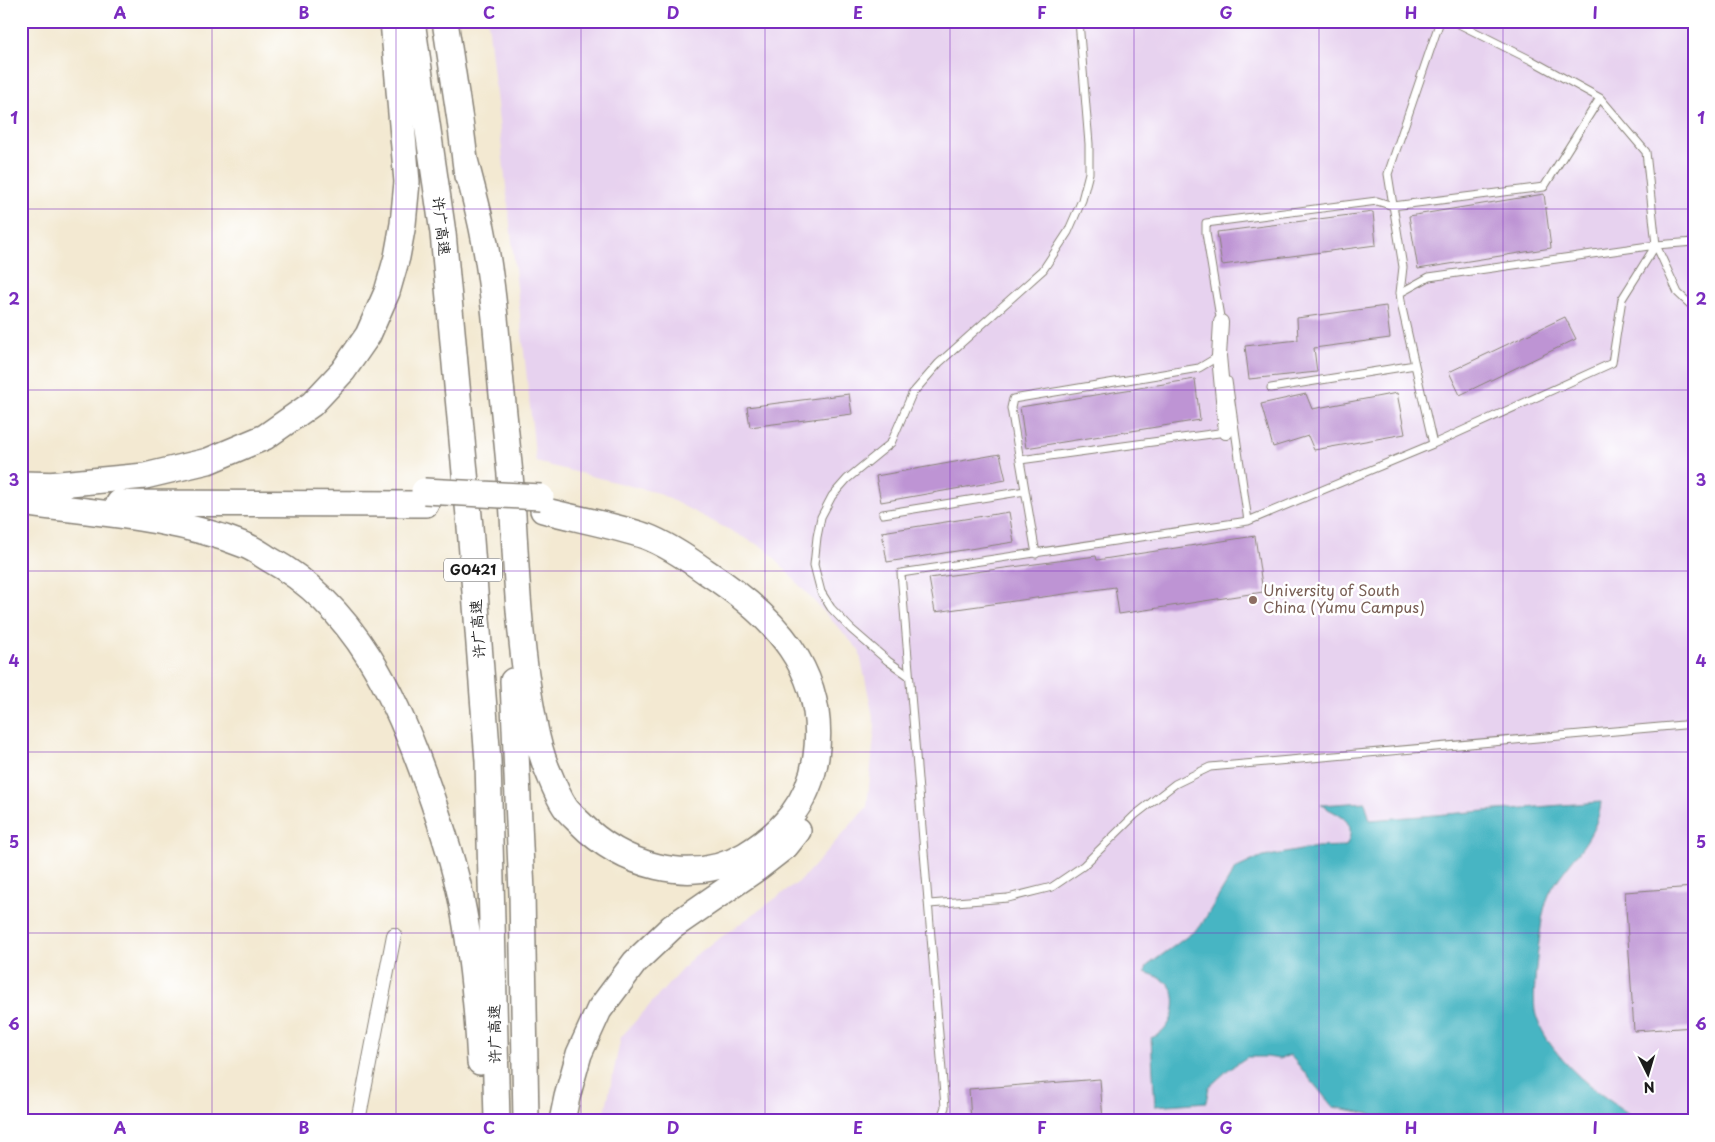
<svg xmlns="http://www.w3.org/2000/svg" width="1715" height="1142" viewBox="0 0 1715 1142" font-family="'Playpen Sans','LXGW WenKai TC',sans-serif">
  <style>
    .built { fill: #e7d2ef }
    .water { fill: #47b5c3; stroke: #326870 }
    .building { fill: #be94d4 }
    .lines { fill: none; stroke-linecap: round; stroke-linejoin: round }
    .lane-casing { stroke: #888277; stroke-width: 9 }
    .street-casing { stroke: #888277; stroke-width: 16 }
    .highway-casing { stroke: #888277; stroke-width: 28 }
    .lane { stroke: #fff; stroke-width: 7 }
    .street { stroke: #fff; stroke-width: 14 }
    .highway { stroke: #fff; stroke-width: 25 }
    .highway-bridge-casing { stroke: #888277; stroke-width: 28; stroke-linecap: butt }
    .highway-bridge { stroke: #fff; stroke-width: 25 }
    .grid { fill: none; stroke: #7b2cbf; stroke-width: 1; stroke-opacity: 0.55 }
    .education-dot { fill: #8d6e63; stroke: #fff; stroke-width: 2 }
    .labels { text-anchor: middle; stroke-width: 5; stroke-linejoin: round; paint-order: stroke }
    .shield { fill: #fff; stroke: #606060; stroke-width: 1 }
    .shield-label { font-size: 14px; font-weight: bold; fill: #1c1c1c }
    .street-label { font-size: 15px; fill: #1c1c1c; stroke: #fff }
    .education-label { font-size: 15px; fill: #785e54; stroke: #fff; text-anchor: start }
    .neatline { fill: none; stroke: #7b2cbf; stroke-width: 2 }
    .grid-label { font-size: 16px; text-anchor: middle; font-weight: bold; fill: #7b2cbf }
  </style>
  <rect width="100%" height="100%" fill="#fff"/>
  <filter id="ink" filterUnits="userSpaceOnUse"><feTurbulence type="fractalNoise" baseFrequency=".02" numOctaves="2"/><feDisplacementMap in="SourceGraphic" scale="10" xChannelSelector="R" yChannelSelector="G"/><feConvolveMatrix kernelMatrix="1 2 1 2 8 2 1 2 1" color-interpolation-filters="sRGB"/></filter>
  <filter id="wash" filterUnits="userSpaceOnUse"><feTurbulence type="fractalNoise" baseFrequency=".0096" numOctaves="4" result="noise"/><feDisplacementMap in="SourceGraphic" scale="20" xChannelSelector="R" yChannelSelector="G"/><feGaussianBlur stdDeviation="1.12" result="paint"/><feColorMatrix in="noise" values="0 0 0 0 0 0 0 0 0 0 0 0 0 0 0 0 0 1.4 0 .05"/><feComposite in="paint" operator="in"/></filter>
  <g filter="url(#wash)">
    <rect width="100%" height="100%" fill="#f3e9d2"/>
    <path class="built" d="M 488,21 L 1694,21 L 1694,1121 L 603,1121 L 621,1037 L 693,957 L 800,881 L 867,807 L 875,726 L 859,650 L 766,549 L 658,493 L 536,462 Z"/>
    <path class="water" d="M 1365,802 L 1370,820 L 1601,802 C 1598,837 1570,859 1553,887 C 1542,905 1541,929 1538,950 C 1536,967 1533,994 1535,1011 C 1537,1022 1543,1032 1549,1042 C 1573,1077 1605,1098 1640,1121 L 1409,1121 L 1333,1107 L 1290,1055 L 1280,1059 L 1267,1057 L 1247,1057 L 1229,1069 L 1209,1087 L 1206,1102 L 1155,1106 L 1151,1038 C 1155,1036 1161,1034 1164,1030 C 1174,1020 1179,997 1169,985 C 1163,978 1153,975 1145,972 L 1147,966 L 1200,927 L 1235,869 L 1258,858 L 1317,847 L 1346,846 C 1359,821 1340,816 1321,805 Z"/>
    <g id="blocks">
      <path class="building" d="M 1544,194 L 1551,248 L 1418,269 L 1409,216 Z
        M 1373,212 L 1376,245 L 1222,265 L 1217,232 Z
        M 1386,306 L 1390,338 L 1314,348 L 1317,372 L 1249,379 L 1245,346 L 1298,340 L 1297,318 Z
        M 1565,317 L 1576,339 L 1460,395 L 1449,372 Z
        M 1195,379 L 1200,420 L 1026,448 L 1020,407 Z
        M 1397,393 L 1405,434 L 1314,450 L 1308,436 L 1273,447 L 1261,404 L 1306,394 L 1312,409 Z
        M 849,394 L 852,414 L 750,427 L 747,407 Z
        M 1000,454 L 1006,480 L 881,502 L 876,476 Z
        M 1009,512 L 1014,542 L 887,562 L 882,532 Z
        M 1255,536 L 1263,592 L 1119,614 L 1115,587 L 935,612 L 929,578 L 1096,556 L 1097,560 Z
        M 1694,887 L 1694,1027 L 1634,1031 L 1625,892 Z
        M 1100,1079 L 1103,1121 L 971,1121 L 969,1089 Z"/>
    </g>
  </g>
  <g filter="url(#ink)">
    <use href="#blocks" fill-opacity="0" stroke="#888277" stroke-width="1"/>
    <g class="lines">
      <defs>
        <path id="lane" d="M 1656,245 L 1678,293 L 1694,308
          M 1400,293 L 1429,277 L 1656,245 L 1694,242
          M 1221,323 L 1206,233 L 1206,223 L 1377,201 L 1393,206 L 1544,187 L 1600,98
          M 1228,381 L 1248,521
          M 1271,388 L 1415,365
          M 1433,444 L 1402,308 L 1400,293 L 1403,267 L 1388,174 L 1440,21
          M 1020,460 L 1226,432
          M 883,514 L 1025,491
          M 1036,554 L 1011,408 L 1013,399 L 1199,368 L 1219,356
          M 909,676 L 888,661 L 851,629 L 831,608 L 821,592 L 814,565 L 817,537 L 821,517 L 832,496 L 847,479 L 891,443 L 912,394 L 939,363 L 1043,270 L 1068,232 L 1082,200 L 1089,173 L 1089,144 L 1079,21
          M 929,904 L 1008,898 L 1052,887 L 1083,866 L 1135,815 L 1175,784 L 1210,767 L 1694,724
          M 940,1121 L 945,1107 L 901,573 L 1248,521 L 1433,444 L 1612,363 L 1622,299 L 1656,245 L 1646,152 L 1600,98 L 1531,60 L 1453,21"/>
        <path id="street" d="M 1221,322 L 1219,356 L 1226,432
          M 358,1121 L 394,935"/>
        <path id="highway" d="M 412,21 L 443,233 L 470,527 L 488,761 L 497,1121
          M 445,21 L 460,120 L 467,176
          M 465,160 C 471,183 477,205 482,228 C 492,276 496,326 500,374 C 504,416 509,458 512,499 C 516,562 518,625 528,688 C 533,717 537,748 550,776 C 554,786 559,798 565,807 C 569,813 575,818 579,822 C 621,865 690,887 745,855 C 783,832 809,802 816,757 C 828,670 773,615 705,571 C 687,558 666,544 645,536 C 612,525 576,519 543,510
          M 21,484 L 66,485
          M 49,485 L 145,476 L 208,461 L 265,437 L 312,404 L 343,371 L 368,335 L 387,292 L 397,257 L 403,224 L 407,182 L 393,21
          M 21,503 C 96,513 174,517 244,545 C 253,548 261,554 269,559 C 355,606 397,698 428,787 C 441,824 453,860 461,898 C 472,952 477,1007 480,1062
          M 119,503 L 426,504
          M 513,681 L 522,893 L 526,1121
          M 562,1121 L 567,1097 L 579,1054 L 599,1010 L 635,962 L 672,927 L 759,867 L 786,846 L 798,831"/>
      </defs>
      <use href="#lane" class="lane-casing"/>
      <use href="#street" class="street-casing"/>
      <use href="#highway" class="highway-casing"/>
      <use href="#lane" class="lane"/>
      <use href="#street" class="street"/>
      <use href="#highway" class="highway"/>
      <defs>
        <path id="highway-bridge" d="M 424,491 L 541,497"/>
      </defs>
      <use href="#highway-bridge" class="highway-bridge-casing"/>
      <use href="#highway-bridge" class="highway-bridge"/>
    </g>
  </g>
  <path class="grid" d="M 212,21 L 212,1121M 396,21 L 396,1121M 581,21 L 581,1121M 765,21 L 765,1121M 950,21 L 950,1121M 1134,21 L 1134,1121M 1319,21 L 1319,1121M 1503,21 L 1503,1121M 21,209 L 1694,209M 21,390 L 1694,390M 21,571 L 1694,571M 21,752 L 1694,752M 21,933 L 1694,933"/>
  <circle class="education-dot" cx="1253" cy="600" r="5"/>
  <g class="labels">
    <rect class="shield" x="444" y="558.5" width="58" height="23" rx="4"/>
    <g class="shield-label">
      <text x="473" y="575">G0421</text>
    </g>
    <g class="street-label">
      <text transform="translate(441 226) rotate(83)" y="5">许广高速</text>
      <text transform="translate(478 629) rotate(-94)" y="5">许广高速</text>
      <text transform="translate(495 1034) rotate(-91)" y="5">许广高速</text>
    </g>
    <g class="education-label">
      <text x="1263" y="596">University of South<tspan x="1263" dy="17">China (Yumu Campus)</tspan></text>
    </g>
  </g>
  <rect width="1715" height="1142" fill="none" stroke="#fff" stroke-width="55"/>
  <g transform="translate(1648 1074) rotate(175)" stroke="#ffffff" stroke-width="4" paint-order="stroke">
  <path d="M0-4L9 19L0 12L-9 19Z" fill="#1c1c1c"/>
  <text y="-8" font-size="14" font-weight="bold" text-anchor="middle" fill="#1c1c1c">N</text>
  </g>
  <rect x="28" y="28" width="1660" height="1086" class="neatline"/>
  <g class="grid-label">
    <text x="120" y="19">A</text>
    <text x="304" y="19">B</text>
    <text x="489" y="19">C</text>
    <text x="673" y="19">D</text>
    <text x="858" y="19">E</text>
    <text x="1042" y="19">F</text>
    <text x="1226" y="19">G</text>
    <text x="1411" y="19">H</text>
    <text x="1595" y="19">I</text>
    <text x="14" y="124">1</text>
    <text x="1701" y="124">1</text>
    <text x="14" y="305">2</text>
    <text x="1701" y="305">2</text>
    <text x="14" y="486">3</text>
    <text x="1701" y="486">3</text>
    <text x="14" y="667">4</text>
    <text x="1701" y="667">4</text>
    <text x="14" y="848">5</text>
    <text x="1701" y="848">5</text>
    <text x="14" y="1030">6</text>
    <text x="1701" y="1030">6</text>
    <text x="120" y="1134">A</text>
    <text x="304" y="1134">B</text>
    <text x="489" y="1134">C</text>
    <text x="673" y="1134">D</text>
    <text x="858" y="1134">E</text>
    <text x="1042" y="1134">F</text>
    <text x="1226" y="1134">G</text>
    <text x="1411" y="1134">H</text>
    <text x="1595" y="1134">I</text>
  </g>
</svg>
